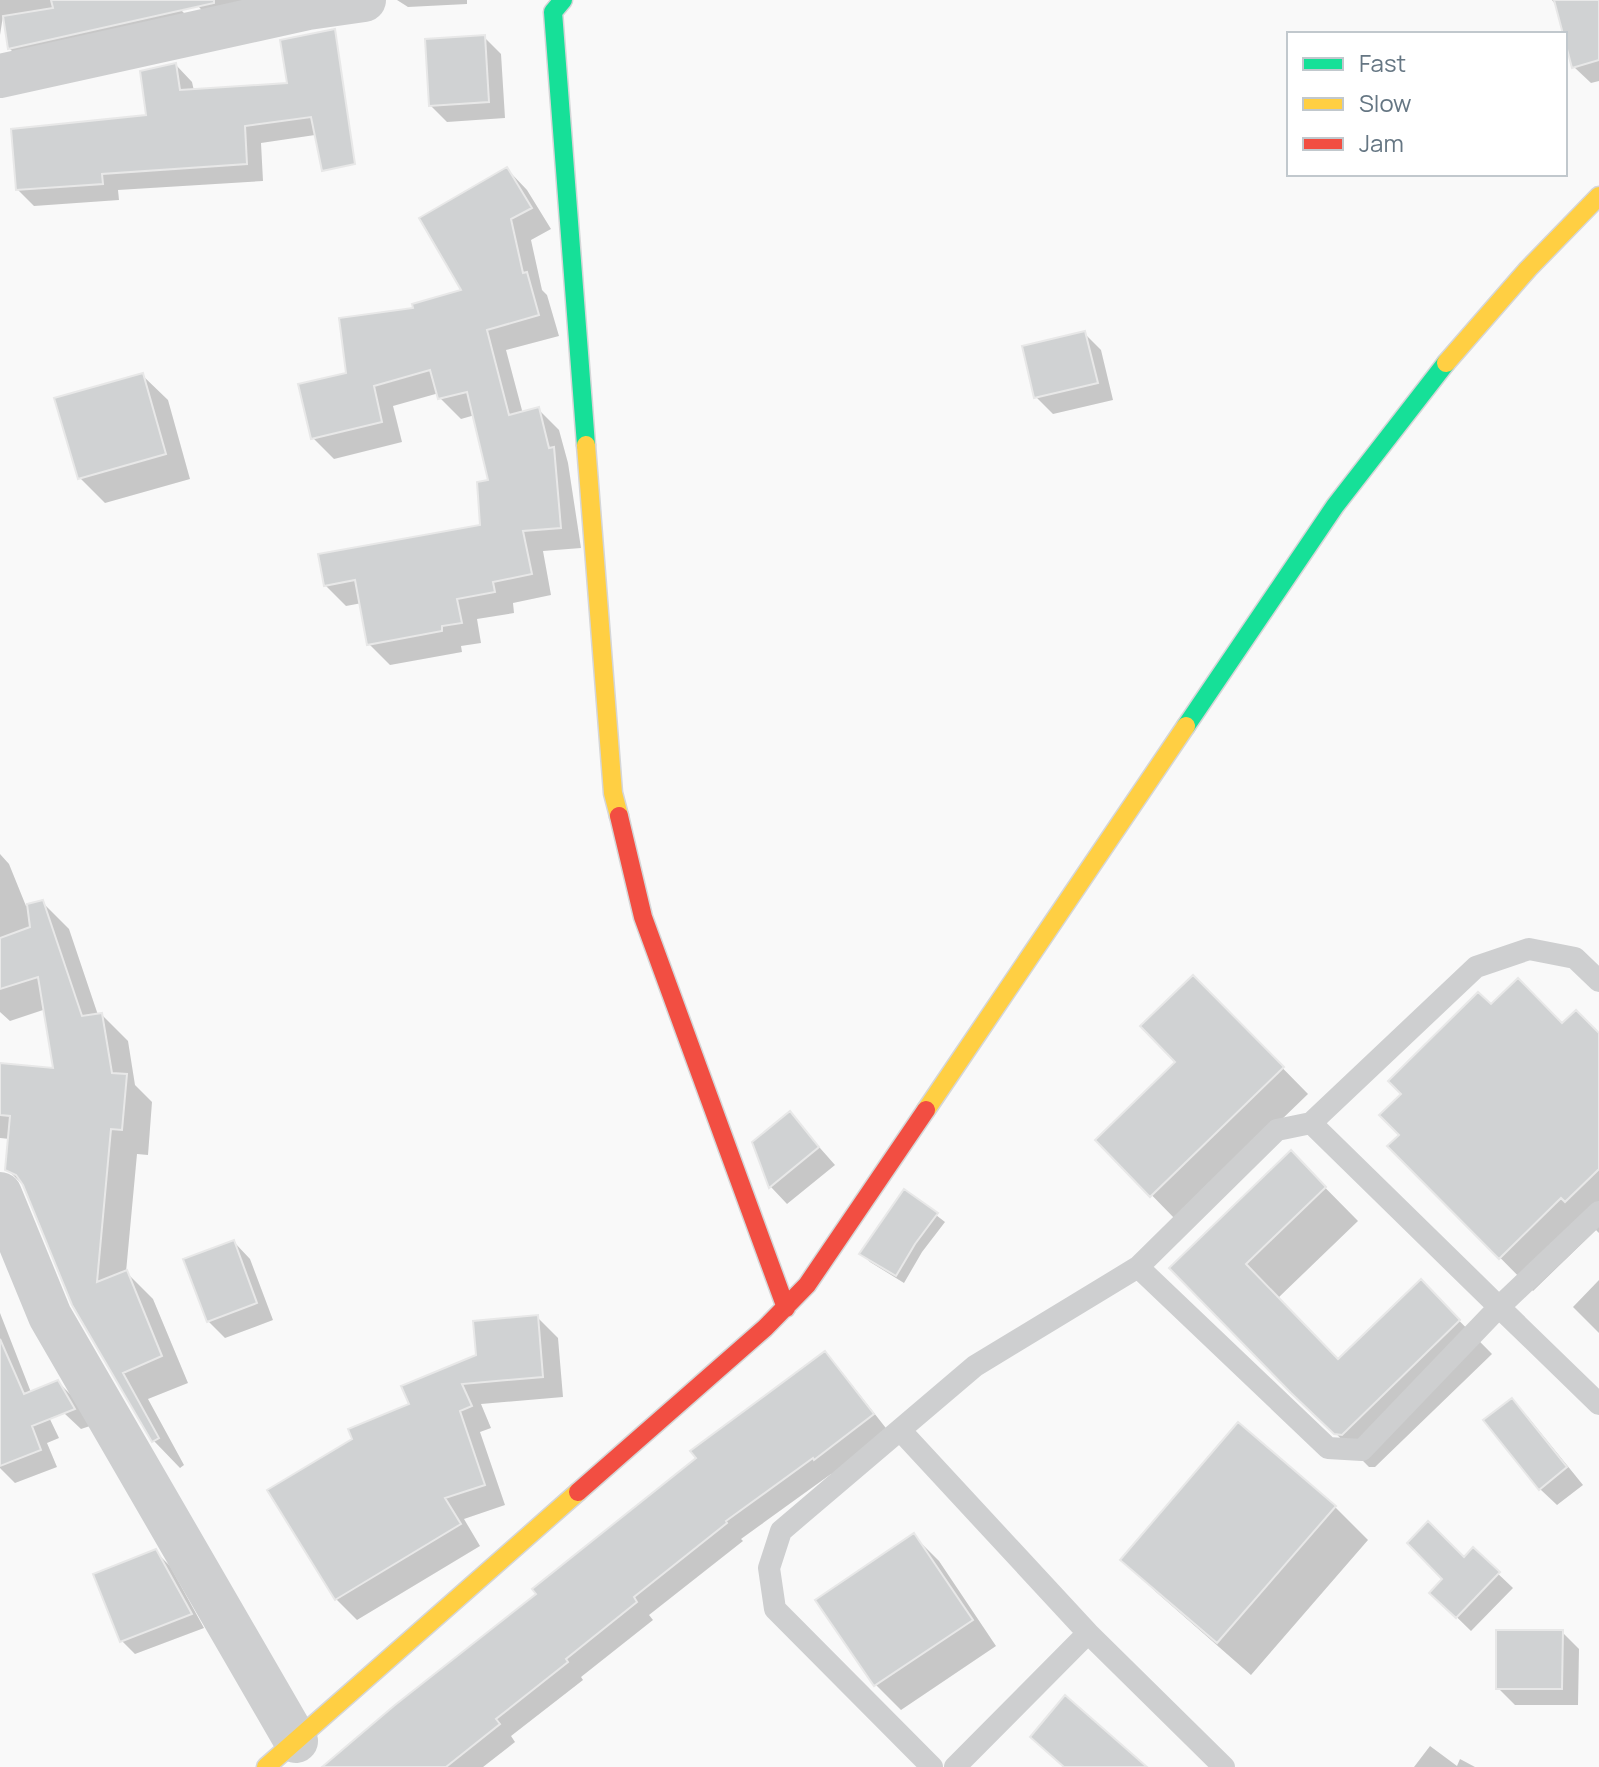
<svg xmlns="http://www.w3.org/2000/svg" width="1599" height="1767" viewBox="0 0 1599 1767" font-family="Manrope,sans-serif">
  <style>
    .shadow { fill: #0003 }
    .building { fill: #d0d2d3; stroke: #e8e8e8; stroke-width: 2 }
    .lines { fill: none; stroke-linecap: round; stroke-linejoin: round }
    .fast-casing { stroke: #d5d6d7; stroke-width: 21 }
    .slow-casing { stroke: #d5d6d7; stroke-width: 21 }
    .jam-casing { stroke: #d5d6d7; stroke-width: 21 }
    .lane { stroke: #cecfd0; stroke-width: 22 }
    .street { stroke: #cecfd0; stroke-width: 44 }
    .fast { stroke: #16e098; stroke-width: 18 }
    .slow { stroke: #ffcf43; stroke-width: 18 }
    .jam { stroke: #f24e42; stroke-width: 18 }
  </style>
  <rect width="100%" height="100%" fill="#f9f9f9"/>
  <path class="shadow" d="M 0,0 L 171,0 L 186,15 L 29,68 L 9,48 L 3,16 L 0,35 Z
    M 197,0 L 316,0 L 214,23 L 198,6 Z
    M 397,0 L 467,0 L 467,4 L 408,7 Z
    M 1552,0 L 1599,0 L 1599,81 L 1591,83 L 1574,67 L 1558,8 Z
    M 484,37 L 501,54 L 505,118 L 447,122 L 430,105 Z
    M 176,65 L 192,82 L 194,91 L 289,85 L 342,131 L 261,143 L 263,181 L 118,190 L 119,200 L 34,206 L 17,189 L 148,117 Z
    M 507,169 L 527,190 L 551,229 L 531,240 L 542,290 L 547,295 L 559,336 L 506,350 L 523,414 L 539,410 L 559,430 L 568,463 L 581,548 L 543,551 L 551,595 L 513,603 L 514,613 L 477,619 L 481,643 L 461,646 L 462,652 L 390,665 L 369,644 L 362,603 L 346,606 L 325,585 L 482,527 L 490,482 L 475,415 L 461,419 L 440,398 L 439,393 L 393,406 L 402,442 L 334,459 L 313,438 L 349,374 L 415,310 L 464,291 Z
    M 1085,334 L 1101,350 L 1113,400 L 1053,414 L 1036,397 Z
    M 142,375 L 168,400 L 190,479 L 105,503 L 80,478 Z
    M 0,854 L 9,864 L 26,906 L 42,902 L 69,929 L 98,1015 L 102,1015 L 128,1041 L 135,1085 L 152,1102 L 148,1155 L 137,1154 L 126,1272 L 153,1299 L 188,1383 L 148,1399 L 184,1465 L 180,1468 L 154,1441 L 27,1189 L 7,1169 L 10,1139 L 0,1138 L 0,1065 L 55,1070 L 46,1009 L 10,1021 L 0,1012 Z
    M 1193,977 L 1308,1094 L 1177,1221 L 1098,1140 L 1178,1062 Z
    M 1491,1007 L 1599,1036 L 1599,1233 L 1596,1230 L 1533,1291 L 1390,1146 L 1402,1135 Z
    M 790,1114 L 835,1165 L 787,1204 L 771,1187 L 754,1143 Z
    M 1291,1153 L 1358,1221 L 1278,1298 L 1339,1361 L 1421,1282 L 1492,1354 L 1375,1467 L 1369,1467 L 1172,1268 Z
    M 905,1191 L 945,1222 L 922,1252 L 904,1283 L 870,1262 L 862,1254 Z
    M 234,1242 L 250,1259 L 273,1320 L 225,1338 L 208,1321 Z
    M 1599,1280 L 1599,1333 L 1573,1307 Z
    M 0,1313 L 34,1400 L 46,1411 L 59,1438 L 47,1443 L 57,1467 L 15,1483 L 0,1468 Z
    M 537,1317 L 558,1338 L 563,1397 L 481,1404 L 491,1428 L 480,1432 L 505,1505 L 464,1519 L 480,1546 L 357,1620 L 336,1599 L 412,1405 Z
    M 825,1354 L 841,1371 L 889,1432 L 833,1476 L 831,1474 L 741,1539 L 743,1541 L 649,1615 L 653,1620 L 581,1677 L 583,1680 L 511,1736 L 515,1742 L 483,1767 L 328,1767 L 539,1595 Z
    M 59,1383 L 75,1399 L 90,1426 L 81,1429 L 64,1413 Z
    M 1512,1400 L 1528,1417 L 1583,1485 L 1557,1505 L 1540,1489 Z
    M 1335,1507 L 1368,1540 L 1251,1675 L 1156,1592 L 1123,1559 Z
    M 913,1535 L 939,1561 L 996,1646 L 901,1710 L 876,1685 L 818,1600 Z
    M 1473,1550 L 1513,1588 L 1471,1631 L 1432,1593 Z
    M 156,1552 L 170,1566 L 204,1628 L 135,1654 L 122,1641 Z
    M 1562,1632 L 1579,1649 L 1578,1705 L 1515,1705 L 1498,1688 Z
    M 1430,1746 L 1457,1766 L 1460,1759 L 1475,1767 L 1414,1767 Z"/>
  <path class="building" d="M 51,0 L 214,0 L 214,3 L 8,49 L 3,16 L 53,8 Z
    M 1554,0 L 1599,0 L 1599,60 L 1572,68 Z
    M 335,29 L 355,164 L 322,171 L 311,117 L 245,126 L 247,164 L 102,174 L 103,184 L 16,190 L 11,129 L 146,115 L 140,71 L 176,63 L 180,90 L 287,83 L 280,40 Z
    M 485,35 L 489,102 L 429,106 L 425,39 Z
    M 507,167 L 532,208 L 511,219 L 523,273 L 527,272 L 539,315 L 487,330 L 509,415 L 539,407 L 549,448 L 554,447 L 561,528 L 523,531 L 532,574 L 493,582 L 495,592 L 457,599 L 462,623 L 442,626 L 442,631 L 367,645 L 355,580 L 324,586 L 318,554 L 480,525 L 477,482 L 488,480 L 467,392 L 438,399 L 430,370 L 374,386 L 382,422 L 311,439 L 298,384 L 346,373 L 339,318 L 413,308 L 412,304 L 461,290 L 419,218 Z
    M 1085,331 L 1098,383 L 1034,398 L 1022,346 Z
    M 143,373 L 166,454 L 78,479 L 54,398 Z
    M 43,900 L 82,1016 L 102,1013 L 112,1073 L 127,1074 L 122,1130 L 111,1129 L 97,1282 L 127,1270 L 162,1356 L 123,1373 L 159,1438 L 152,1442 L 72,1305 L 23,1185 L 16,1175 L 5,1170 L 10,1116 L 0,1115 L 0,1063 L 53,1068 L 38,977 L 0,989 L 0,938 L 30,927 L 27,904 Z
    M 1193,975 L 1284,1067 L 1150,1197 L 1095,1140 L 1175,1062 L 1140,1026 Z
    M 1518,978 L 1562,1023 L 1576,1010 L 1599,1033 L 1599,1169 L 1565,1202 L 1561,1198 L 1499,1259 L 1387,1146 L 1399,1135 L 1379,1115 L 1401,1094 L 1388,1081 L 1478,992 L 1491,1004 Z
    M 790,1111 L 819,1147 L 769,1188 L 752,1142 Z
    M 1291,1150 L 1326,1187 L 1246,1264 L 1338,1359 L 1421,1279 L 1460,1320 L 1342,1435 L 1334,1434 L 1291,1393 L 1169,1268 Z
    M 904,1189 L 938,1213 L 915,1244 L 896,1276 L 859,1254 Z
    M 234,1240 L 257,1303 L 207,1322 L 183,1259 Z
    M 538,1315 L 543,1377 L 462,1384 L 472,1406 L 460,1411 L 485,1485 L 445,1498 L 461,1524 L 335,1600 L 267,1490 L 352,1439 L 348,1429 L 409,1404 L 401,1386 L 476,1355 L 473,1321 Z
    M 0,1339 L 24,1394 L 58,1380 L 75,1409 L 32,1426 L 41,1450 L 0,1466 Z
    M 825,1351 L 874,1414 L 814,1460 L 813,1458 L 726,1521 L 727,1523 L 634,1597 L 637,1602 L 566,1659 L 568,1662 L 496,1719 L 500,1724 L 446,1767 L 322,1767 L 395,1705 L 536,1594 L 532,1589 L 696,1458 L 690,1451 Z
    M 1512,1398 L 1567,1467 L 1539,1490 L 1483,1420 Z
    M 1238,1422 L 1336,1506 L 1217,1643 L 1120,1560 Z
    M 1428,1521 L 1464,1557 L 1473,1547 L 1500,1572 L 1456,1618 L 1429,1593 L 1442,1579 L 1407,1543 Z
    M 914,1533 L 973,1620 L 874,1686 L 815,1600 Z
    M 156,1549 L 192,1614 L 120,1642 L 93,1574 Z
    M 1496,1630 L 1563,1630 L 1562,1689 L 1496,1689 Z
    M 1065,1695 L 1147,1767 L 1064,1767 L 1030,1737 Z"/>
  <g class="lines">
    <defs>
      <path id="fast" d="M 563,0 L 553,12 L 586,445
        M 1186,726 L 1335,506 L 1446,363"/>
      <path id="slow" d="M 1446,363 L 1528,269 L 1599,196
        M 586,445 L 613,793 L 619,816
        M 926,1110 L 1186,726
        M 266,1767 L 578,1492"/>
      <path id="jam" d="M 619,816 L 643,917 L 786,1308
        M 578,1492 L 765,1328 L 807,1285 L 926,1110"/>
    </defs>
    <use href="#fast" class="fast-casing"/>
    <use href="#slow" class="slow-casing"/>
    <use href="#jam" class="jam-casing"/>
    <path class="lane" d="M 1311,1123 L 1277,1130 L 1138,1267 L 1328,1448 L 1362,1450 L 1499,1307 L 1311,1123 L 1476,967 L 1529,949 L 1575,958 L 1599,981
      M 1599,1212 L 1499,1307 L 1599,1404
      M 900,1430 L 1088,1633 L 955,1767
      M 1088,1633 L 1224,1767
      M 932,1767 L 775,1609 L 769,1568 L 781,1531 L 975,1366 L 1138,1267"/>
    <path class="street" d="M 0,76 L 308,8 L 364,0
      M 0,1194 L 50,1316 L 296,1741"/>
    <use href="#fast" class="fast"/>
    <use href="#slow" class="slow"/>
    <use href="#jam" class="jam"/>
  </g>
  <rect x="1287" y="32" width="280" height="144" fill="#ffffff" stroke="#c1c8cd" stroke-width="2"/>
  <rect x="1303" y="58" width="40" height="12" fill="#16e098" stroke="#c1c8cd" stroke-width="2"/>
  <text x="1359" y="72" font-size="24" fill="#657683">Fast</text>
  <rect x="1303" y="98" width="40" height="12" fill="#ffcf43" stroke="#c1c8cd" stroke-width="2"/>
  <text x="1359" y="112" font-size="24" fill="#657683">Slow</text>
  <rect x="1303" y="138" width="40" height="12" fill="#f24e42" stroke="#c1c8cd" stroke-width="2"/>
  <text x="1359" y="152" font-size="24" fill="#657683">Jam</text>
</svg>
